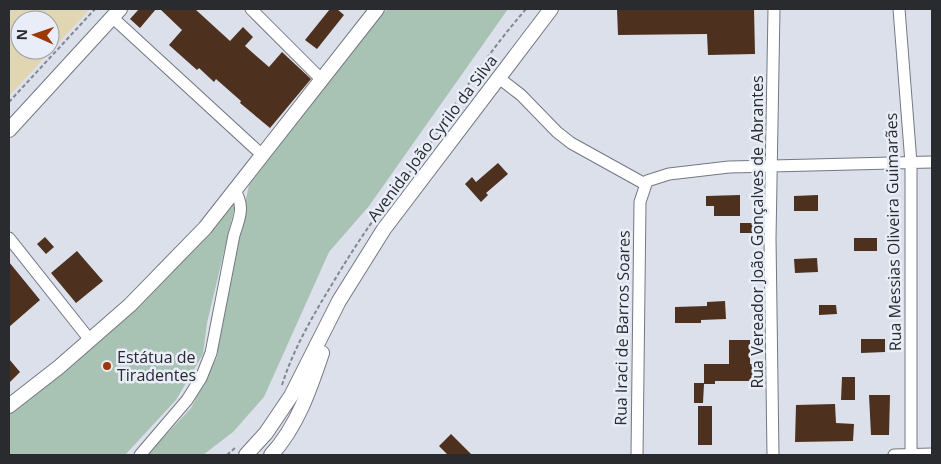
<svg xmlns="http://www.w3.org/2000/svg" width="941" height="464" viewBox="0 0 941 464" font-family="'Open Sans',sans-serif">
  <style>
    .green { fill: #a8c3b4 }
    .sand { fill: #e0d7b2; fill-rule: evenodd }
    .building { fill: #4d301d }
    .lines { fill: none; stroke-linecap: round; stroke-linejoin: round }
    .minor-casing { stroke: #747881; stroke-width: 13 }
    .major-casing { stroke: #747881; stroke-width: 16 }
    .path { stroke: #83868e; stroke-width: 2; stroke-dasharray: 4 2.5; stroke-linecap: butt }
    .minor { stroke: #fff; stroke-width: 11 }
    .major { stroke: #fff; stroke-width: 14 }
    .poi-dot { fill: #9c3803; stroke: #e9edf8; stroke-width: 2 }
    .labels { text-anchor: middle; stroke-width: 5; stroke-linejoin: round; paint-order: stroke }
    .street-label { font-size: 16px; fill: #292b2f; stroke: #e9edf8 }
    .poi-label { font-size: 16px; fill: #292b2f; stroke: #e9edf8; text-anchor: start }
  </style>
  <rect width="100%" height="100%" fill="#dce0eb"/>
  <path class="green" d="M 387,9 L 508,9 L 369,206 L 329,252 L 264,397 L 233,432 L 203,455 L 147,455 L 191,408 L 217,357 L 225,299 L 250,180 L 281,137 Z
    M 236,201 L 207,323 L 203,354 L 176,400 L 125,455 L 9,455 L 9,411 L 214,225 Z"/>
  <path class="sand" d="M 9,9 L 90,9 L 9,96 ZM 20,20 L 50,20 L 50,50 L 20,50 Z"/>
  <path class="building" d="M 139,9 L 156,9 L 140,28 L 130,19 Z
    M 160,9 L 195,9 L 230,41 L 243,27 L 253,37 L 245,46 L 269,67 L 282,52 L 311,79 L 270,128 L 240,103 L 241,101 L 216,79 L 214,82 L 199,68 L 197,70 L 169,45 L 182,30 Z
    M 330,9 L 337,9 L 344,15 L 317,49 L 305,40 Z
    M 617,9 L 754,9 L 755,54 L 708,55 L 707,34 L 618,35 Z
    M 498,163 L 508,174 L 486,193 L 488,195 L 481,202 L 465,184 L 472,177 L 476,182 Z
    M 740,195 L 740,216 L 714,216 L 714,206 L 706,206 L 706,196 Z
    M 818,195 L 818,211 L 794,211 L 794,196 Z
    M 740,223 L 755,223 L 754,233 L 740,233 Z
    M 45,237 L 54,247 L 46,254 L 37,244 Z
    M 854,238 L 877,238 L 877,251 L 854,251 Z
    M 77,251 L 103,281 L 76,303 L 51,273 Z
    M 817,258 L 818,272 L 795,273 L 794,259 Z
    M 9,262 L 40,300 L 9,327 Z
    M 725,301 L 726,319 L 701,320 L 701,323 L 675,323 L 675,307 L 707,306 L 707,302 Z
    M 819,305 L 836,305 L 837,314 L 819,315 Z
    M 861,339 L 885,339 L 885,352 L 861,353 Z
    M 729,340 L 750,340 L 750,364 L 753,364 L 753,381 L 715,381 L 715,384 L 704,384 L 703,403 L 694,403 L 694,383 L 704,383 L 704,364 L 729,364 Z
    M 9,359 L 20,372 L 9,383 Z
    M 842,377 L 855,377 L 855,400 L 841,400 Z
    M 869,395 L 890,395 L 889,435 L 871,435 Z
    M 835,404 L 836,423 L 854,424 L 853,441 L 795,442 L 796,405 Z
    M 698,406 L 712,406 L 712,445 L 698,445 Z
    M 451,434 L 472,455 L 448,455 L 439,446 Z"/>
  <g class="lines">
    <defs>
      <path id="minor" d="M 251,9 L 322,80
        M 899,9 L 911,163 L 911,455
        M 112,17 L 261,154
        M 499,78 L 521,95 L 557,132 L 571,143 L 645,184
        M 9,238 L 90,340
        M 140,455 L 187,400 L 201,378 L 211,353 L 234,235 C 240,217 245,206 234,189
        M 637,455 L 640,202 L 647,181 L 669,174 L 729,167 L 932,162
        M 773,455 L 770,238 L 774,9
        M 894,455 L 932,454"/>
      <path id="major" d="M 9,130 L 120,9
        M 9,406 L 59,367 L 130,305 L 205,228 L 377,9
        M 246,455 L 266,433 L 291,396 L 339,301 L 384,229 L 551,9
        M 271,455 C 297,427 310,389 322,353"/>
    </defs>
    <use href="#minor" class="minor-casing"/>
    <use href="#major" class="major-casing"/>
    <path class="path" d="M 9,102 L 95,9
      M 423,156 C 453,105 487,54 526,9
      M 282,385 C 293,350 312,317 331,286 C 357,242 385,201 418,162
      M 227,455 L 235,448"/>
    <use href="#minor" class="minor"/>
    <use href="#major" class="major"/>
  </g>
  <circle class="poi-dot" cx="107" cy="366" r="5"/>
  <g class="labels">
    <g class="street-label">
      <text transform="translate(432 138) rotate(-53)" y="6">Avenida João Cyrilo da Silva</text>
      <text transform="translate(757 232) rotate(-90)" y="6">Rua Vereador João Gonçalves de Abrantes</text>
      <text transform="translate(893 232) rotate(-91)" y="6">Rua Messias Oliveira Guimarães</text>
      <text transform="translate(622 328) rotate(-89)" y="6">Rua Iraci de Barros Soares</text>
    </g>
    <g class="poi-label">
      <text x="117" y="363">Estátua de<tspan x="117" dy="18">Tiradentes</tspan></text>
    </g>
  </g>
  <rect width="941" height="464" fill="none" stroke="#292b2f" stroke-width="20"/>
  <g transform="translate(35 35) rotate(272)"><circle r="24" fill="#e9edf8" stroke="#9c9fa8"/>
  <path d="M0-4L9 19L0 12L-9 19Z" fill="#9c3803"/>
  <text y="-8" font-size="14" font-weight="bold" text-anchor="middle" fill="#292b2f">N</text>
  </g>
</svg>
